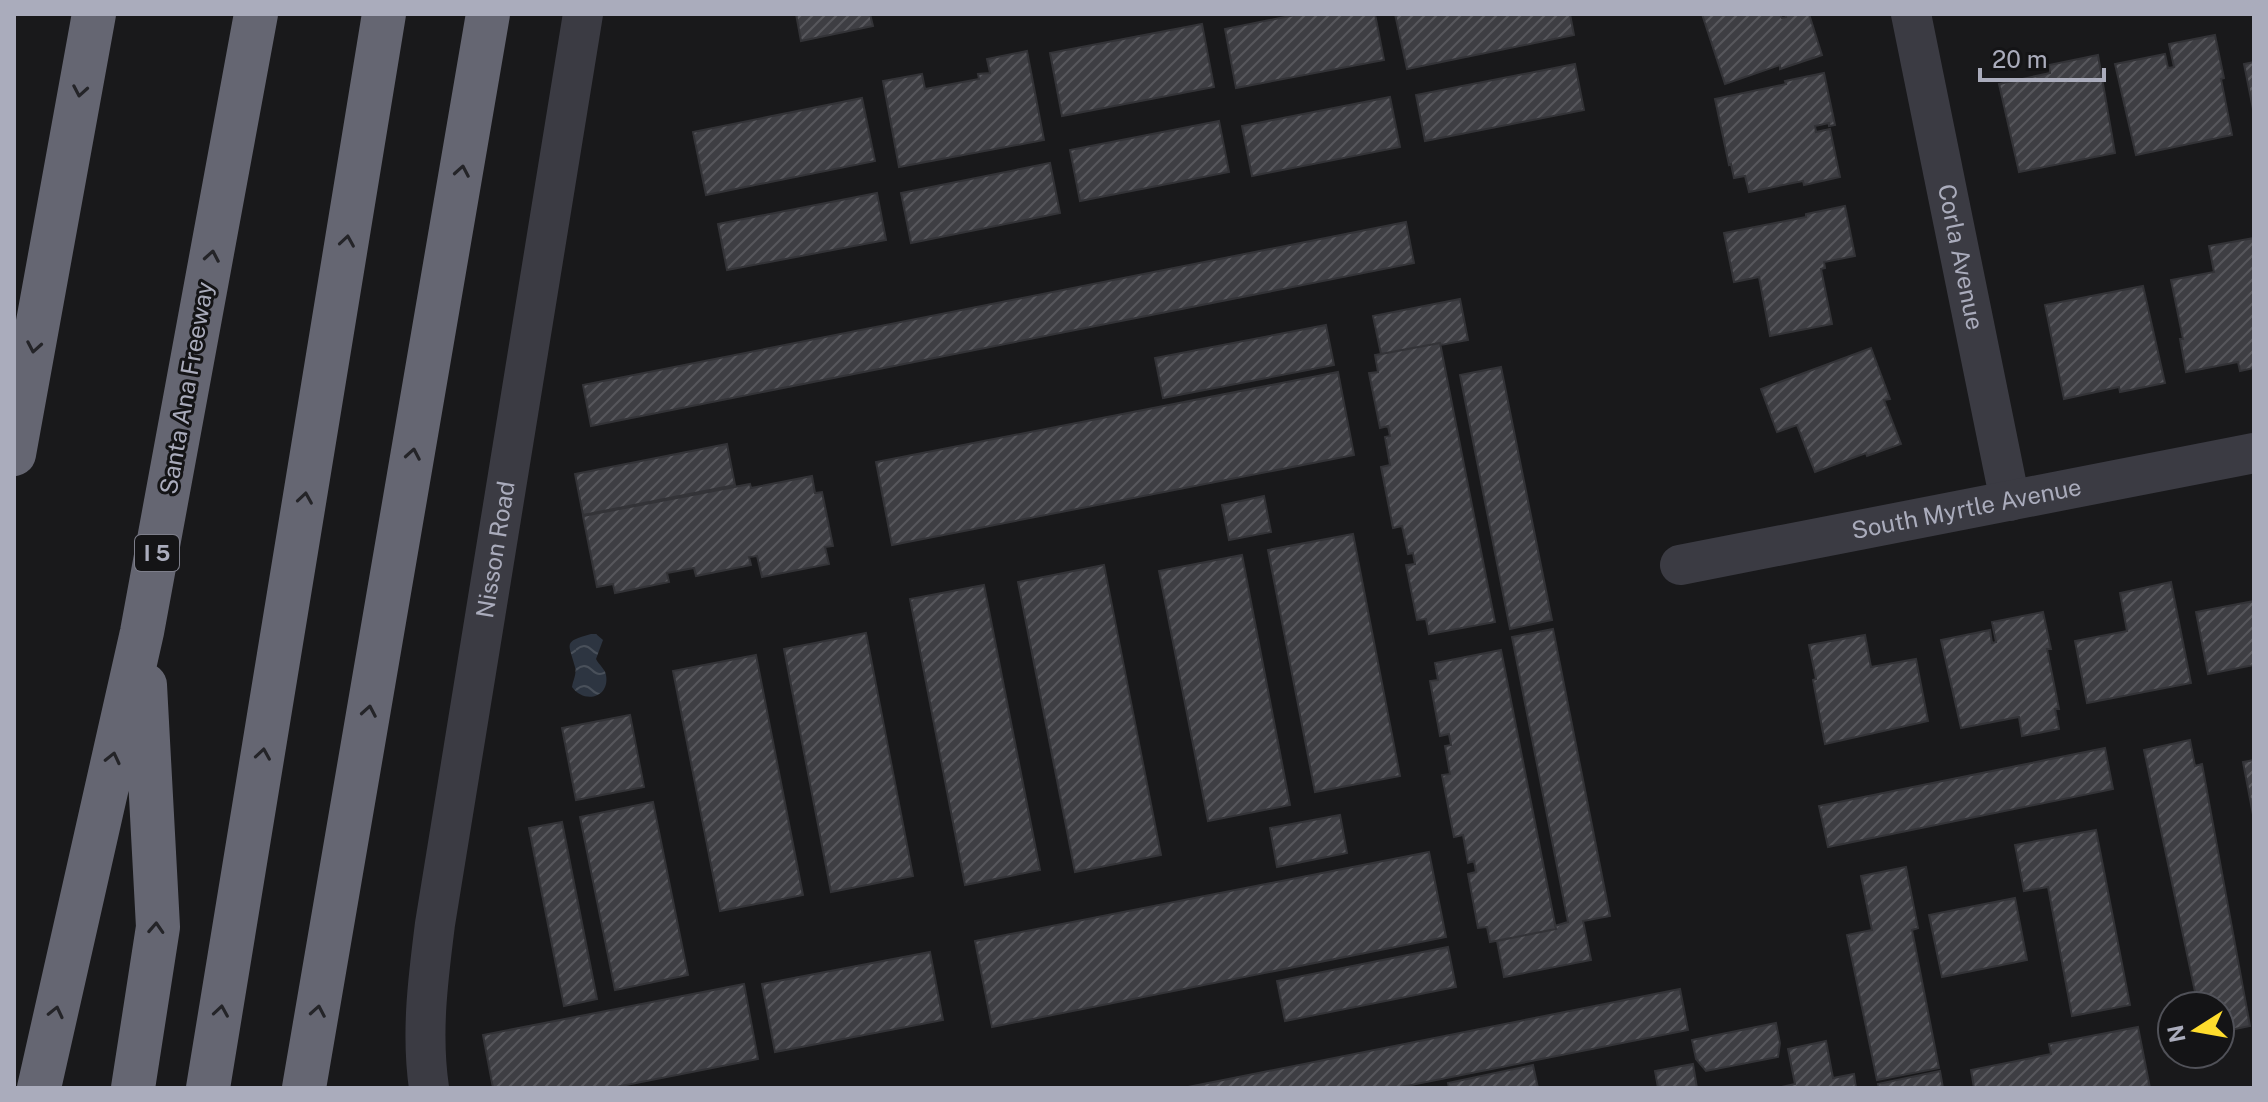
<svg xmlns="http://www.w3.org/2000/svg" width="2268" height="1102" viewBox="0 0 2268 1102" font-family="'Public Sans',sans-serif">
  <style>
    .water { fill: url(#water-waves) }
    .building { fill: url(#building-hatch); stroke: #333337; stroke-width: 2 }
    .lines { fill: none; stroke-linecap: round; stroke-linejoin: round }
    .minor { stroke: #3b3b43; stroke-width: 40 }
    .motorway { stroke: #656672; stroke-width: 44 }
    .oneway { stroke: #242428 }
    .labels { text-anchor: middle; stroke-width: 6; stroke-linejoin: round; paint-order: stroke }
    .shield { fill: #141416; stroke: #7d7e8a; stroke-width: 2 }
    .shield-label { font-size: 22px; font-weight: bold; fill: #aaacbc }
    .street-label { font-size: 24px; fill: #aaacbc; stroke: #141416 }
  </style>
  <defs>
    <pattern id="water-waves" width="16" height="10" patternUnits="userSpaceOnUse" patternTransform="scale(2)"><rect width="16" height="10" fill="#2d3541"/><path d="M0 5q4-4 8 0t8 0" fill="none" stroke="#49505a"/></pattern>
    <pattern id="building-hatch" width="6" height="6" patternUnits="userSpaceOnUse" patternTransform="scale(2)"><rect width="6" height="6" fill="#3e3e43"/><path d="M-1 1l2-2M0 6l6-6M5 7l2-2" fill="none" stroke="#57575c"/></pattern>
  </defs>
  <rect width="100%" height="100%" fill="#19191b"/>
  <path class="water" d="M 591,634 L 596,634 L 603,640 L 596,659 C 599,665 605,669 606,675 C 610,698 584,704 572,687 C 573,680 577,674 575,667 C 569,643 562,642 591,634 Z"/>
  <path class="building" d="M 796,14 L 870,14 L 873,26 L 801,41 Z
    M 1300,14 L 1375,14 L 1384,60 L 1236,88 L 1225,29 Z
    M 1395,14 L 1570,14 L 1574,35 L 1407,69 Z
    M 1702,14 L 1780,14 L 1782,18 L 1786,17 L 1785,14 L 1809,14 L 1822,55 L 1780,69 L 1780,65 L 1725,84 Z
    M 1202,24 L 1214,87 L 1062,116 L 1050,53 Z
    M 2215,35 L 2224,78 L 2221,79 L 2232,135 L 2136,155 L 2115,64 L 2165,54 L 2168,68 L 2174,67 L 2169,44 Z
    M 1027,51 L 1044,140 L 899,167 L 883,81 L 922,74 L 925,89 L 979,79 L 978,74 L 990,73 L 987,59 Z
    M 2098,55 L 2115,153 L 2019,172 L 1999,84 L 2050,73 L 2049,65 Z
    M 2254,62 L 2254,114 L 2244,64 Z
    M 1575,64 L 1584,110 L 1425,141 L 1416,95 Z
    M 1824,73 L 1835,125 L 1829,126 L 1829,123 L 1815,126 L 1816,132 L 1830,129 L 1840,177 L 1804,185 L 1803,181 L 1749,192 L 1745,176 L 1734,178 L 1731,164 L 1729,165 L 1715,99 L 1786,84 L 1785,81 Z
    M 1390,97 L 1400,147 L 1252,176 L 1242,126 Z
    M 862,98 L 875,161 L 706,195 L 693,132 Z
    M 1219,121 L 1229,172 L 1080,201 L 1070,150 Z
    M 1050,163 L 1060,213 L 911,243 L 901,193 Z
    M 877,193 L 886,240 L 727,270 L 718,224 Z
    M 1845,206 L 1855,256 L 1824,262 L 1825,268 L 1821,269 L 1832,324 L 1770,336 L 1759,277 L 1734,282 L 1724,233 L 1806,217 L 1806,214 Z
    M 1406,222 L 1414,263 L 591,426 L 583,385 Z
    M 2254,238 L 2254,368 L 2240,371 L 2238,362 L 2186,372 L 2180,339 L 2183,339 L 2171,280 L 2214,272 L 2209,246 Z
    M 2143,286 L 2165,383 L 2120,392 L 2119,387 L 2064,399 L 2045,305 Z
    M 1460,299 L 1468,340 L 1441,345 L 1440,343 L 1381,354 L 1373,316 Z
    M 1326,325 L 1334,365 L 1163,398 L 1155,358 Z
    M 1440,343 L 1495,622 L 1429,634 L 1426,619 L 1417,620 L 1406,565 L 1415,564 L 1413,553 L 1408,554 L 1402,526 L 1393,528 L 1381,467 L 1390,465 L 1385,437 L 1390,436 L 1388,426 L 1380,428 L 1369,373 L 1378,372 L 1375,355 Z
    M 1871,348 L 1890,399 L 1884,400 L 1901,444 L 1867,456 L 1866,453 L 1815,472 L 1797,425 L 1777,432 L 1761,389 Z
    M 1501,367 L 1552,620 L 1510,629 L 1460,375 Z
    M 1338,372 L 1354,455 L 892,545 L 876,462 Z
    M 727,444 L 735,485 L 583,515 L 575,474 Z
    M 812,476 L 815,493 L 822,492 L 833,546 L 825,547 L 829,564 L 762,577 L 757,556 L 749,557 L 751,565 L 696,576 L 694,568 L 667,573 L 669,582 L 615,593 L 613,584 L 597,587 L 583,516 L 750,484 L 751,488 Z
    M 1264,496 L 1271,532 L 1229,540 L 1222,505 Z
    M 1353,534 L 1400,776 L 1315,792 L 1268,550 Z
    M 1242,555 L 1290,805 L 1208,821 L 1159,571 Z
    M 1104,565 L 1161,855 L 1075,872 L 1018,582 Z
    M 2171,582 L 2191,683 L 2087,703 L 2075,641 L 2127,631 L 2120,593 Z
    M 984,585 L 1040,870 L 965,885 L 910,599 Z
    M 2254,601 L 2254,665 L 2208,674 L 2196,612 Z
    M 2043,612 L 2051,649 L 2047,649 L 2059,709 L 2055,709 L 2059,729 L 2022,736 L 2019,717 L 1961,728 L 1941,640 L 1990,630 L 1992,643 L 1996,642 L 1992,622 Z
    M 1553,629 L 1610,916 L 1583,921 L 1591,960 L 1504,977 L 1497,941 L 1556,929 L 1555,926 L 1568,922 L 1512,637 Z
    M 866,633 L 913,876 L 831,892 L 784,649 Z
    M 1865,635 L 1871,667 L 1916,659 L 1928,721 L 1825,744 L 1813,680 L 1816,679 L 1809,645 Z
    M 1501,650 L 1556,929 L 1490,942 L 1487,927 L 1478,928 L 1468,874 L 1476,872 L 1474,861 L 1468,863 L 1463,835 L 1454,837 L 1442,775 L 1450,774 L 1445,746 L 1451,745 L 1449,734 L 1440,736 L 1430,681 L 1438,680 L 1435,663 Z
    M 756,655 L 803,895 L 720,911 L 673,671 Z
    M 630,715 L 644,787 L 576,800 L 562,728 Z
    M 2190,740 L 2195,766 L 2202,764 L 2250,1026 L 2220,1032 L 2220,1006 L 2198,1006 L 2144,750 Z
    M 2105,748 L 2113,789 L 1828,847 L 1819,806 Z
    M 2254,760 L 2254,820 L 2243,762 Z
    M 653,802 L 688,975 L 615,990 L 580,817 Z
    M 1340,815 L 1347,853 L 1277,867 L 1270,828 Z
    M 562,822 L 597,999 L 564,1006 L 529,828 Z
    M 2096,830 L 2130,1005 L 2072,1016 L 2048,887 L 2024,891 L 2015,845 Z
    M 1429,852 L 1446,937 L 992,1027 L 975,941 Z
    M 1906,867 L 1918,928 L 1912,930 L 1939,1068 L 1877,1080 L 1847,935 L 1872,930 L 1861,876 Z
    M 2015,898 L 2027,960 L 1942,977 L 1929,915 Z
    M 1448,947 L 1456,987 L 1285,1021 L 1277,981 Z
    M 930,952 L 943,1020 L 775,1052 L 762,984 Z
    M 744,984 L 758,1059 L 611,1088 L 493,1088 L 483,1035 Z
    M 1680,989 L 1688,1030 L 1396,1088 L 1183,1088 Z
    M 1776,1023 L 1780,1043 L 1778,1057 L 1706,1071 L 1696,1059 L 1692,1040 Z
    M 2138,1027 L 2150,1088 L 1974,1088 L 1971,1070 L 2051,1054 L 2049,1044 Z
    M 1826,1041 L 1833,1078 L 1854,1074 L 1856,1088 L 1777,1088 L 1795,1084 L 1788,1049 Z
    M 1693,1064 L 1697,1088 L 1658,1088 L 1655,1071 Z
    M 1533,1065 L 1538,1088 L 1449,1088 L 1448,1083 Z
    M 1940,1071 L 1943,1088 L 1879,1088 L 1878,1084 Z"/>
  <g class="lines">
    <g class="minor">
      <path id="s1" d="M 1911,14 L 2010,501"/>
      <path id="s2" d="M 1680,565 L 2254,453"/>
      <path id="s3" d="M 429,1088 C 421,1033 428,979 435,924 L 583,14"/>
    </g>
    <path class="motorway" d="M 14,454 L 94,14
      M 39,1088 L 142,632 L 256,14
      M 133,1088 L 158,927 L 145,685
      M 208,1088 L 384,14
      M 304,1088 L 488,14"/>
  </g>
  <defs><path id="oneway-chevron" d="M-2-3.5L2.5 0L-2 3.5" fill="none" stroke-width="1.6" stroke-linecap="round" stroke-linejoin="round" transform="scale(2)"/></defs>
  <g class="oneway">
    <use href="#oneway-chevron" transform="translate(80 91) rotate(100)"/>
    <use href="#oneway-chevron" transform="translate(462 171) rotate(-80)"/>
    <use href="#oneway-chevron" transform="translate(347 241) rotate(-81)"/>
    <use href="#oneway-chevron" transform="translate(212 256) rotate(-80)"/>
    <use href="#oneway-chevron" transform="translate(34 347) rotate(100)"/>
    <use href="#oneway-chevron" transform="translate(413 454) rotate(-80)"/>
    <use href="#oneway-chevron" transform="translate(305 498) rotate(-81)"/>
    <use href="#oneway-chevron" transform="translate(369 711) rotate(-80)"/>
    <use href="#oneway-chevron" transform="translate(263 754) rotate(-81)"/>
    <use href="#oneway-chevron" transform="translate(113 758) rotate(-77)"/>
    <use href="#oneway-chevron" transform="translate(156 928) rotate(-87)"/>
    <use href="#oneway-chevron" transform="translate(221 1011) rotate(-81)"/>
    <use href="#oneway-chevron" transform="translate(318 1011) rotate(-80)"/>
    <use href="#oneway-chevron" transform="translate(56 1012) rotate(-77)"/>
  </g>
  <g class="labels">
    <rect class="shield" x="135" y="535" width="44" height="36" rx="6"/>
    <g class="shield-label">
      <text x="157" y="561">I 5</text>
    </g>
    <g class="street-label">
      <text dy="8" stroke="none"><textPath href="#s1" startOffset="248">Corla Avenue</textPath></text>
      <text transform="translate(187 388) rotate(-80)" y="8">Santa Ana Freeway</text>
      <text dy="8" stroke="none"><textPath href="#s2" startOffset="292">South Myrtle Avenue</textPath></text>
      <text dy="8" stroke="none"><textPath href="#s3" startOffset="544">Nisson Road</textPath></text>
    </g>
  </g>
  <rect width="2268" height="1102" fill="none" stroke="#aaacbc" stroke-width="32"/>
  <g transform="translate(2196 1030) rotate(259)"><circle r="38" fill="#141416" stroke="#505158" stroke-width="2"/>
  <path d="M0-6L14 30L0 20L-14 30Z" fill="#ffdd2d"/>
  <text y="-12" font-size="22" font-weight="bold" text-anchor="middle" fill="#aaacbc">N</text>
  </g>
  <path d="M1980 68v12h124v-12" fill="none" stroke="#aaacbc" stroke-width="4"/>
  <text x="1992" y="68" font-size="24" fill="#aaacbc" stroke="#141416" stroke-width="6" paint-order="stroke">20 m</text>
</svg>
